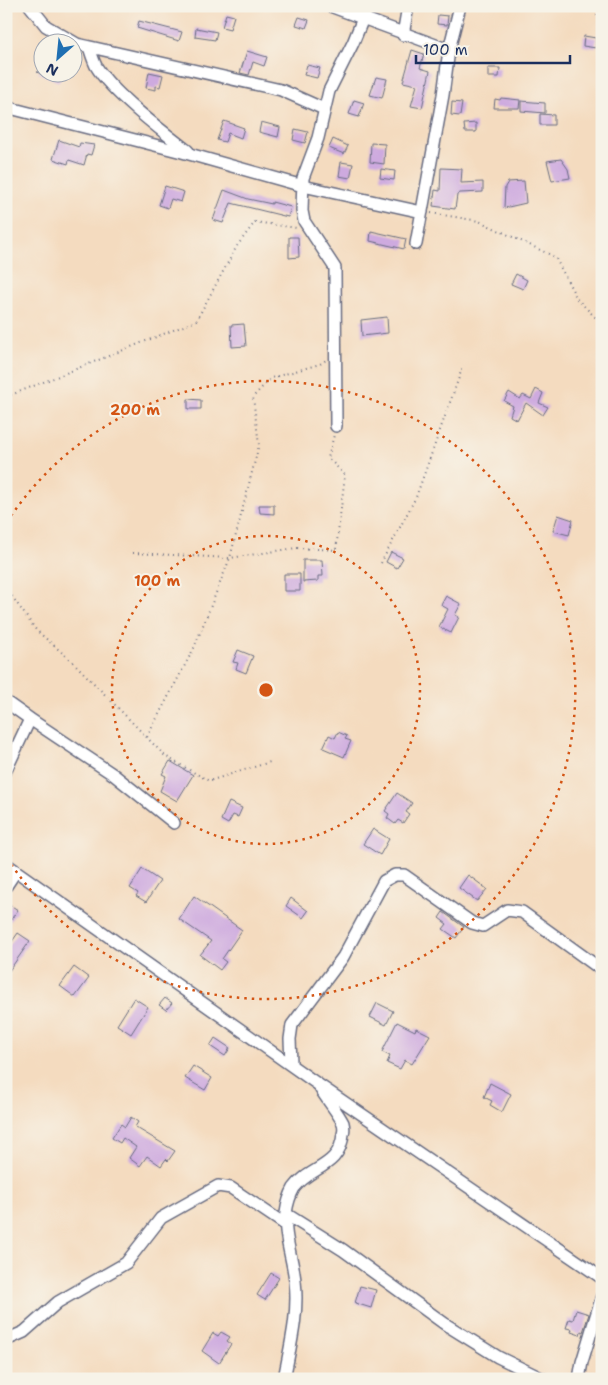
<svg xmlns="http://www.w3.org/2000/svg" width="608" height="1385" viewBox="0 0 608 1385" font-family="'Shantell Sans',sans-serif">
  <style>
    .building { fill: #ceaadf }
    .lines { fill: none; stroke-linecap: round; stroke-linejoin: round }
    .minor-casing { stroke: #676b80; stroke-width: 14 }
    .path { stroke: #676b80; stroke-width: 2; stroke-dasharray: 1 4; stroke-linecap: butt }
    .minor { stroke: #fff; stroke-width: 11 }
    .ring { fill: none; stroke: #d45514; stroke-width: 2.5; stroke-dasharray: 2.5 5 }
    .centre { fill: #d45514; stroke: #f7f3e8; stroke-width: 2.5 }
    .ring-label { font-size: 15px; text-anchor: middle; font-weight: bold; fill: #d45514; stroke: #f7f3e8; stroke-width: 4; stroke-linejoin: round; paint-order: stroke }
  </style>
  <rect width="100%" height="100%" fill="#f7f3e8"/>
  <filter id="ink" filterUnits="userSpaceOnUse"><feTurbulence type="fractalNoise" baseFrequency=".02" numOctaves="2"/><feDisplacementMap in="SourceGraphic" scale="10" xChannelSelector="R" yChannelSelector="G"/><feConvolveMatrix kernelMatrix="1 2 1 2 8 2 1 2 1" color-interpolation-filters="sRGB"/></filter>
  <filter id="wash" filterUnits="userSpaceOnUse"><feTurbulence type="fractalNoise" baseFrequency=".0096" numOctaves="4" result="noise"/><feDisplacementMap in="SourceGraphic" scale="20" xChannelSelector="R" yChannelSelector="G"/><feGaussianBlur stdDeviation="1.12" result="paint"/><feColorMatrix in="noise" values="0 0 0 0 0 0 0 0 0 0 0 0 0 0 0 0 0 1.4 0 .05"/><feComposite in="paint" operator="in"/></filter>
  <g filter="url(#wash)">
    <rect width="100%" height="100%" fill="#f4dbbf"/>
    <g id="blocks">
      <path class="building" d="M 226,14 L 234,16 L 230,29 L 222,27 Z
        M 438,15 L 448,16 L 447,25 L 437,24 Z
        M 299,17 L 309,20 L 306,28 L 296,25 Z
        M 139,21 L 182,32 L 179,41 L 137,28 Z
        M 196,28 L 217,32 L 215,40 L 195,37 Z
        M 584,36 L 596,38 L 596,48 L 583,46 Z
        M 412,50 L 424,54 L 420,68 L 430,71 L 422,108 L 411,106 L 417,85 L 403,82 Z
        M 247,51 L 267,57 L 264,66 L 253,62 L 249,75 L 240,73 Z
        M 307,65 L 320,68 L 317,78 L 304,75 Z
        M 488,68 L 500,68 L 499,77 L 488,77 Z
        M 37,72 L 62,72 L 59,82 Z
        M 149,72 L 163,75 L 160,87 L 156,86 L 156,90 L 146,88 Z
        M 376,77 L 387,79 L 382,98 L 370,95 Z
        M 501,98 L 520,100 L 519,108 L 494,108 L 495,99 L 500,100 Z
        M 354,100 L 364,103 L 359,117 L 349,114 Z
        M 521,101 L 545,103 L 545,113 L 521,111 Z
        M 452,102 L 462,103 L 460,116 L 451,115 Z
        M 540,114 L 554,115 L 554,125 L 540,125 Z
        M 224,121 L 244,128 L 241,138 L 228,133 L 225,142 L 217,140 Z
        M 261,122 L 280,127 L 278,137 L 259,132 Z
        M 476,123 L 476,132 L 465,132 L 464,124 Z
        M 295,129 L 308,132 L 305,143 L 293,140 Z
        M 333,139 L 348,146 L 344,154 L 329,148 Z
        M 59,140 L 79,147 L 80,143 L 94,145 L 91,155 L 87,154 L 84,165 L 69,160 L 68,164 L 53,159 Z
        M 371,143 L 385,144 L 384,164 L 370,162 Z
        M 561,159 L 568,169 L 570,178 L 552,181 L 547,161 Z
        M 341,162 L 353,164 L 350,178 L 339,176 Z
        M 441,168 L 462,169 L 461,183 L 483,182 L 483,192 L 460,193 L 457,195 L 455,209 L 433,206 L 435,190 L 440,191 Z
        M 381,169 L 395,171 L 394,180 L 380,178 Z
        M 524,181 L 526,203 L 504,208 L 505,187 L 508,182 Z
        M 165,186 L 184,192 L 181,202 L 171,199 L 168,208 L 159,205 Z
        M 224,190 L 248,199 L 272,204 L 272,202 L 291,207 L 288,217 L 231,203 L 223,223 L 213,220 Z
        M 371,231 L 406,239 L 404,249 L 370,241 Z
        M 289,237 L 298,237 L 299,257 L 289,258 Z
        M 516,274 L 527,280 L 523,289 L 511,284 Z
        M 387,317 L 388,333 L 362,336 L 361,320 Z
        M 244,324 L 246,346 L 232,347 L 231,325 Z
        M 536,389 L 543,393 L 539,403 L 548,407 L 543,415 L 526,403 L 517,420 L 510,416 L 513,406 L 504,401 L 509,392 L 520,399 L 523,395 L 531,399 Z
        M 188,399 L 201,400 L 201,409 L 188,409 Z
        M 259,505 L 274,505 L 274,514 L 260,513 Z
        M 558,515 L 573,520 L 569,535 L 553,531 Z
        M 391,552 L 403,558 L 397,568 L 386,562 Z
        M 303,560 L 322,560 L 323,576 L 318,576 L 318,581 L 303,582 Z
        M 284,574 L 300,574 L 300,591 L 284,591 Z
        M 446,596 L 461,604 L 455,615 L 459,617 L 451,633 L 439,627 L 448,609 L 441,605 Z
        M 238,650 L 253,656 L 246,673 L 236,669 L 238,663 L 233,662 Z
        M 338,732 L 347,736 L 345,739 L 351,741 L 344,757 L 323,748 L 329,735 L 335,738 Z
        M 170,761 L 193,775 L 177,801 L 160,791 L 166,776 L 162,774 Z
        M 397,793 L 412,803 L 406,812 L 409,814 L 403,823 L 398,820 L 395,824 L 387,818 L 389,814 L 385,811 Z
        M 229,802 L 242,808 L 238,817 L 233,815 L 228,824 L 221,820 Z
        M 373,829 L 389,839 L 380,855 L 363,844 Z
        M 142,869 L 160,881 L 146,902 L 136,896 L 138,893 L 130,888 Z
        M 468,875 L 487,889 L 477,901 L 459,888 Z
        M 194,896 L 242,930 L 222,959 L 226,962 L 220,970 L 200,955 L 211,941 L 179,919 Z
        M 291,898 L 308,911 L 303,918 L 286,906 Z
        M 10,905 L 18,910 L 6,926 L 6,910 Z
        M 443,912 L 464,927 L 456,938 L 443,929 L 447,924 L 439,918 Z
        M 18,933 L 30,941 L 6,975 L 6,950 Z
        M 74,967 L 89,978 L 75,997 L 60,986 Z
        M 134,998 L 148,1007 L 131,1034 L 117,1025 Z
        M 165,998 L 172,1003 L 166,1010 L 159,1005 Z
        M 377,1003 L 393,1011 L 386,1025 L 370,1017 Z
        M 397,1022 L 415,1031 L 416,1028 L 430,1035 L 412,1064 L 405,1060 L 400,1069 L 387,1063 L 390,1056 L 382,1052 Z
        M 215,1038 L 230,1048 L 225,1056 L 210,1046 Z
        M 193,1066 L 212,1078 L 205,1090 L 185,1078 Z
        M 490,1083 L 511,1094 L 502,1112 L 490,1105 L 492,1101 L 484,1097 Z
        M 131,1117 L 138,1122 L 135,1127 L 175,1151 L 168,1161 L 166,1159 L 161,1166 L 147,1156 L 140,1166 L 129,1158 L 136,1147 L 123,1138 L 120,1143 L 112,1138 L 121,1124 L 125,1127 Z
        M 271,1273 L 279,1278 L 265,1300 L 257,1295 Z
        M 360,1286 L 376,1290 L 371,1308 L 355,1303 Z
        M 576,1310 L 589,1314 L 583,1332 L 581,1331 L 580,1335 L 571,1332 L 572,1329 L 566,1328 L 569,1319 L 573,1320 Z
        M 221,1332 L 230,1337 L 227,1341 L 231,1344 L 219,1363 L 202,1351 L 213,1333 L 218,1336 Z"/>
    </g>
  </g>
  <g filter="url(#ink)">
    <use href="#blocks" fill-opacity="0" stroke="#676b80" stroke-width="1"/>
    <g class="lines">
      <defs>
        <path id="minor" d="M 30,6 L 46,26 L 77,44 L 281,90 L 324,109
          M 330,6 L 449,50
          M 403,35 L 408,6
          M 89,47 C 91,53 93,60 96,66 C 112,93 162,131 188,151
          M 6,107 L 182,152 L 303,186 L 422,212
          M 416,244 L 443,95 L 449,50 L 460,6
          M 336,426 L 335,268 L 304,221 L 302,211 L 303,178 L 318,138 L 329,91 L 353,43 L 368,6
          M 6,702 L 30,719
          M 6,770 L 30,719 L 114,775 L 174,823
          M 6,864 L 316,1083 L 602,1278
          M 6,886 L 16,871
          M 291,1063 L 290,1039 L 292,1025 L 343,957 L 384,881 L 395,875 L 404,875 L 472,923 L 483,926 L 507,910 L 522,912 L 602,970
          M 286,1214 L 343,1250 L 445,1324 L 498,1357 L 543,1379
          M 6,1340 L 24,1332 L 58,1302 L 126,1263 L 161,1218 L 218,1186 L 231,1188 L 286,1225
          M 284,1379 C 290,1347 299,1314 295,1281 C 293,1259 283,1235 286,1213 C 287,1206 290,1195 294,1188 C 310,1166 340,1168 343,1134 C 344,1131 344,1127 343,1123 C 337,1111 327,1100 320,1088
          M 579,1379 L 582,1362 L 602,1296"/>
      </defs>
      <use href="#minor" class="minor-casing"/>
      <path class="path" d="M 596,15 L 602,15
        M 431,213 L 479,221 L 555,257 L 577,299 L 602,324
        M 6,397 L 196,321 L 237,246 L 255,222 L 297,228
        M 133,553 L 230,558 L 296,548 L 336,550 L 345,475 L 328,458 L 334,435
        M 381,563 L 416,497 L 462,369
        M 6,588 L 36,630 L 74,663 L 165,756 L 209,781 L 270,762
        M 147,737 L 194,648 L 230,558 L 259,445 L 253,397 L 271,378 L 320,364 L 326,360"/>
      <use href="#minor" class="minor"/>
    </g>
  </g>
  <g class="ring">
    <circle cx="266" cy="690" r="154"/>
    <path d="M7 522A309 309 0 1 1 7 858"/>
  </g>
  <circle cx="266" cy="690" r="8" class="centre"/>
  <g class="ring-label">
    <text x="135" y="415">200 m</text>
    <text x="157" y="586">100 m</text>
  </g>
  <rect width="608" height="1385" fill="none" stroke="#f7f3e8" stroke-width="25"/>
  <g transform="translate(58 58) rotate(207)"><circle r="24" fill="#f7f3e8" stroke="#9fa5b1"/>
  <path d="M0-4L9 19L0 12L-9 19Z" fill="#1f6fb2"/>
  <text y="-8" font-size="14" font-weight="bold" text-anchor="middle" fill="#1b2f5e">N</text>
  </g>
  <path d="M416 55v8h154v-8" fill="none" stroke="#1b2f5e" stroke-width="2.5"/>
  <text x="423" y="55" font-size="15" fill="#1b2f5e" stroke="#f7f3e8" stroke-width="4" paint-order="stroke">100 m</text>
</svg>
